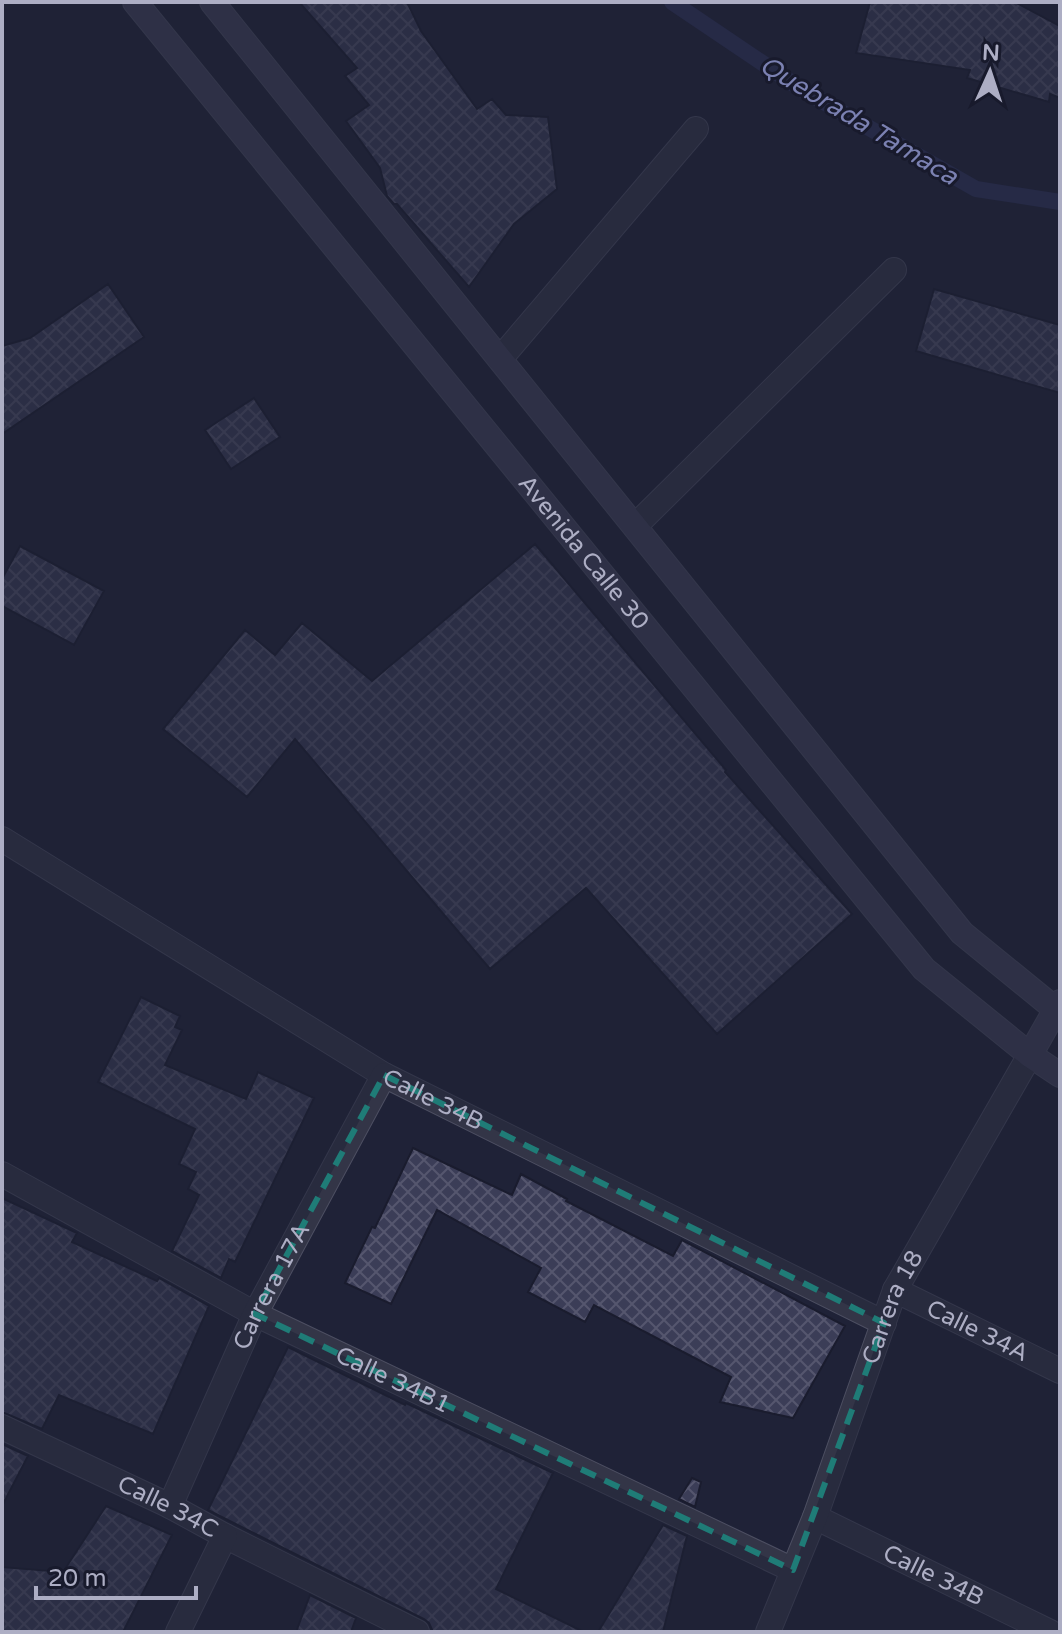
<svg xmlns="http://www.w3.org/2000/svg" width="1062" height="1634" viewBox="0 0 1062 1634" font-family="'Varela Round',sans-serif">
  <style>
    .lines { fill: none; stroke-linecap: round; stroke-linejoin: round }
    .stream { stroke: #2f335a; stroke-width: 16 }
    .building { fill: url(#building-cross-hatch); stroke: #1a1c2e; stroke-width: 2 }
    .street-casing { stroke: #4d4f62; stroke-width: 26 }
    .secondary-casing { stroke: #4d4f62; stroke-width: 26 }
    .street { stroke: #333547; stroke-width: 24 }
    .secondary { stroke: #41425a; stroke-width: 24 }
    .marked { fill: none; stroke: #1f7c77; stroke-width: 6; stroke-dasharray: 16 10; stroke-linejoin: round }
    .labels { text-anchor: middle; stroke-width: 6; stroke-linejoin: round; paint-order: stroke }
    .street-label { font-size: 24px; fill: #adaec4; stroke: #181a2c }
    .water-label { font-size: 26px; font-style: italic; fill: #7b81b2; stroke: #181a2c }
  </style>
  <defs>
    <pattern id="building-cross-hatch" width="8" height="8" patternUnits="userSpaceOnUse" patternTransform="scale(2)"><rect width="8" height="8" fill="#3b3d57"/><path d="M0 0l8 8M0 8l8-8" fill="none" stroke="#55566e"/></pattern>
  </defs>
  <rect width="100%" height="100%" fill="#1f2237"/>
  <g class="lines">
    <path class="stream" d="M 672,2 L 801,89 L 976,189 L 1060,202"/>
  </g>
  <path class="building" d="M 299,2 L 407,2 L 421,31 L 477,109 L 492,99 L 506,115 L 548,117 L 557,189 L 514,224 L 469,287 L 397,204 L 394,204 L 387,196 L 380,168 L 346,121 L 369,105 L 345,76 L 357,68 Z
    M 870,2 L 1015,2 L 1060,26 L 1060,98 L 1050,94 L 1049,102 L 967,78 L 970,70 L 856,53 Z
    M 108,284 L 144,337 L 2,434 L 2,346 L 30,338 Z
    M 934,289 L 1060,325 L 1060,393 L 916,351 Z
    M 254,398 L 280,437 L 231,469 L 205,430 Z
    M 535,544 L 726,770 L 725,772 L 852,914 L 717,1034 L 586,888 L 490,969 L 295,739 L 247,797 L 163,729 L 245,630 L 275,655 L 302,623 L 372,681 Z
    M 20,546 L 104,591 L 74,645 L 2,606 L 2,579 Z
    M 141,997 L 180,1016 L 175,1027 L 182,1030 L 165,1065 L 246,1099 L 258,1072 L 314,1098 L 235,1262 L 229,1259 L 221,1278 L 172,1251 L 199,1195 L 188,1189 L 196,1172 L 179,1164 L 195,1129 L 98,1082 Z
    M 413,1148 L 512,1195 L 521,1174 L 567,1199 L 566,1201 L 673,1256 L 682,1240 L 845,1326 L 793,1418 L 720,1402 L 731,1377 L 594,1305 L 585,1322 L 528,1292 L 541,1268 L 437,1210 L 391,1304 L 345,1283 L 372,1227 L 375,1228 Z
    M 2,1198 L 77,1233 L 72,1242 L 157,1281 L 159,1278 L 209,1306 L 153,1434 L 59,1395 L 42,1429 L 2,1412 Z
    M 288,1347 L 405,1405 L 406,1403 L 553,1473 L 496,1589 L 584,1632 L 433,1632 L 429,1623 L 424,1619 L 208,1510 Z
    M 2,1444 L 28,1456 L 2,1506 Z
    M 692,1478 L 701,1482 L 695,1507 L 679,1499 Z
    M 106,1506 L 172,1535 L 123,1632 L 2,1632 L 2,1567 L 63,1572 Z
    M 663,1525 L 687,1536 L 663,1632 L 598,1632 Z
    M 310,1595 L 356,1618 L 351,1632 L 296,1632 Z"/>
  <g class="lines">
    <defs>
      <g id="street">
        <path d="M 500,359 L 696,129"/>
        <path d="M 635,526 L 894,270"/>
        <path id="s1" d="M 2,839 L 384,1075 L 884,1323"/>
        <path id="s2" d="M 2,1174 L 255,1314 L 793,1570"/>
        <path id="s3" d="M 895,1290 L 1060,1371"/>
        <path id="s4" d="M 2,1427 L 170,1506 L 225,1536 L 417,1632"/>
        <path id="s5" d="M 170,1506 L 255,1314 L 384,1075"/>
        <path id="s6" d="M 815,1517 L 1050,1632"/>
        <path d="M 178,1632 L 225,1536"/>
        <path id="s7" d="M 768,1632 L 815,1517 L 895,1290 L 1030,1055"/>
      </g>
      <g id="secondary">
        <path id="s8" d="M 135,2 L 924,969 L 1030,1055 L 1060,1075"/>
        <path d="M 212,2 L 962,933 L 1060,1013"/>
        <path d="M 1030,1055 L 1060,1002"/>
      </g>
    </defs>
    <use href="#street" class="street-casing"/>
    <use href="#secondary" class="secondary-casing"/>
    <use href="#street" class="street"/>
    <use href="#secondary" class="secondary"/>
  </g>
  <path d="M0 0H1062V1634H0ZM 384,1075 L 884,1323 L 793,1570 L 255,1314 Z" fill="#1f2237" fill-opacity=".55" fill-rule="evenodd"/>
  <path class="marked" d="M 384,1075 L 884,1323 L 793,1570 L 255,1314 Z"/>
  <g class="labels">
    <g class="street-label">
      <text dy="8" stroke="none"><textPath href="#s8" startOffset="710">Avenida Calle 30</textPath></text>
      <text dy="8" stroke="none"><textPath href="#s1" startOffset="504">Calle 34B</textPath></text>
      <text dy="8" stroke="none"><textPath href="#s5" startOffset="242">Carrera 17A</textPath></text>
      <text dy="8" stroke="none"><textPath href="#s7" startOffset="348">Carrera 18</textPath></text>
      <text dy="8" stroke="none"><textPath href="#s3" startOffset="92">Calle 34A</textPath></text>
      <text dy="8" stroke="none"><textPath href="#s2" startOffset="442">Calle 34B1</textPath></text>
      <text dy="8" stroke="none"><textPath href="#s4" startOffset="184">Calle 34C</textPath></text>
      <text dy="8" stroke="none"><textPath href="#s6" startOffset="132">Calle 34B</textPath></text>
    </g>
    <g class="water-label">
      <text transform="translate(859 120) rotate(31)" y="9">Quebrada Tamaca</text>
    </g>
  </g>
  <rect width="1062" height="1634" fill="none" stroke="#adaec4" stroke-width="8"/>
  <g transform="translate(990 72) rotate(3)" stroke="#181a2c" stroke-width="6" paint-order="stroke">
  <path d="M0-6L14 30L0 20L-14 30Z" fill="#adaec4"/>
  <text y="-12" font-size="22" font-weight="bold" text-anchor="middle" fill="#adaec4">N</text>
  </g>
  <path d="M36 1586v12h160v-12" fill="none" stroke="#adaec4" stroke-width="4"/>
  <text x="48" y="1586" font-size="24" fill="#adaec4" stroke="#181a2c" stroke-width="6" paint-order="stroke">20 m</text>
</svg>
